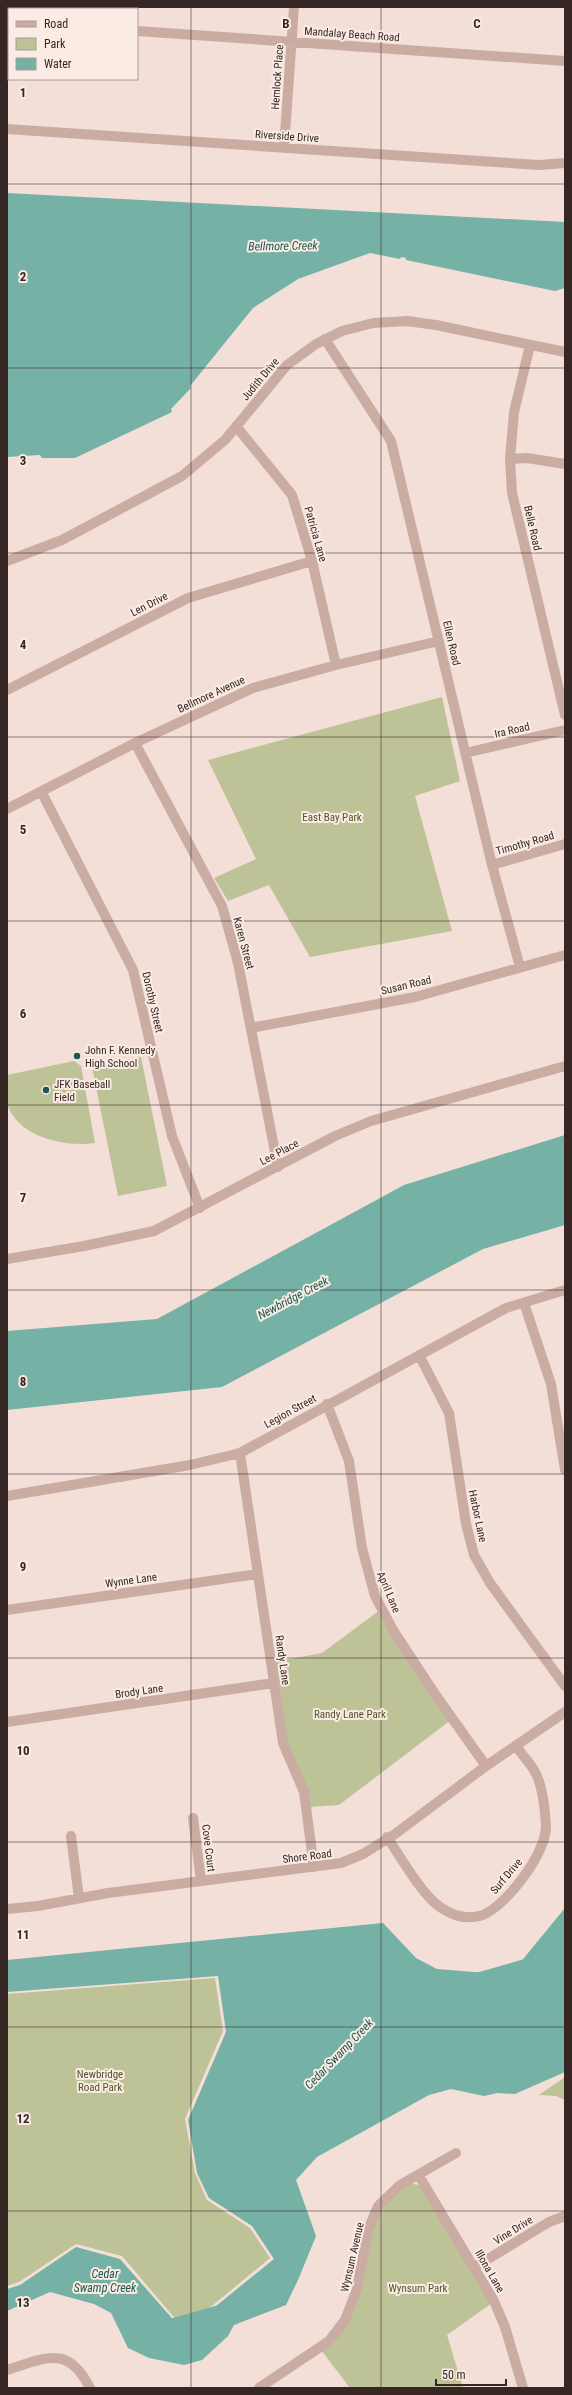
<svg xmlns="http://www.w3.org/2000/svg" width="572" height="2395" viewBox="0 0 572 2395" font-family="'Roboto Condensed',sans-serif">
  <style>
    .green { fill: #bec297 }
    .water { fill: #75b1a5 }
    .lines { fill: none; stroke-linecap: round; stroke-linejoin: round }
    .river { stroke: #75b1a5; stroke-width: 17 }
    .street { stroke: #cbaca3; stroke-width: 10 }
    .grid { fill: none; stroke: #362725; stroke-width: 1; stroke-opacity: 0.55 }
    .poi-dot { fill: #19594e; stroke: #faebe4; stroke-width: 1.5 }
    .labels { text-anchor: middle; stroke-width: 4; stroke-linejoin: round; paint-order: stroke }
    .street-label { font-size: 11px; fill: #362725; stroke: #faebe4 }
    .park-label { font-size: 11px; fill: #4f5528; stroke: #faebe4 }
    .poi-label { font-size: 11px; fill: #362725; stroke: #faebe4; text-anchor: start }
    .water-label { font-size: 12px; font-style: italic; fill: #19594e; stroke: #faebe4 }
    .grid-label { font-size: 13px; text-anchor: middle; font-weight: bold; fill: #362725; stroke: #faebe4; stroke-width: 4; stroke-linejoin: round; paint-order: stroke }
  </style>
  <rect width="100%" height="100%" fill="#f3dfd7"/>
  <path class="green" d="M 442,697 L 460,781 L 415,796 L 452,931 L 310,957 L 269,885 L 228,901 L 214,878 L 256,859 L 208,760 Z
    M 141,1057 L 167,1186 L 118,1196 L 92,1067 Z
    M 74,1061 L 81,1066 L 95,1143 C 65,1147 20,1138 8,1106 C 4,1098 7,1084 7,1075 Z
    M 380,1610 L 451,1720 L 339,1805 L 310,1807 L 285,1741 L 274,1662 L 322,1653 Z
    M 215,1978 L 223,2031 L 185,2119 L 195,2173 L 207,2200 L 250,2228 L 270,2258 L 184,2329 L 122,2256 L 76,2244 L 19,2282 L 7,2286 L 7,1994 Z
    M 565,2077 L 565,2100 L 556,2096 L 539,2095 Z
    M 411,2183 L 422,2186 L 492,2303 L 447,2335 L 463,2388 L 350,2388 L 321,2350 L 340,2331 L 371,2230 L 381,2207 L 399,2190 Z"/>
  <path class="water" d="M 7,193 L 565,222 L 565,288 L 555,291 L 406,260 L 406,258 L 401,257 L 400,259 L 370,253 L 298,279 L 253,308 L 190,386 L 191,388 L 171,409 L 172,412 L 75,458 L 42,458 L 40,455 L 7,457 Z
    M 565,1135 L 565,1225 L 483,1249 L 222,1387 L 7,1410 L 7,1331 L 157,1319 L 404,1185 Z
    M 565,1908 L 565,2072 L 515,2094 L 497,2093 L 484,2096 L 451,2089 L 429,2095 L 317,2157 L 296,2180 L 316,2236 L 298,2280 L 286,2305 L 234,2325 L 228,2336 L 202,2360 L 184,2365 L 149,2358 L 128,2348 L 111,2313 L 94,2304 L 50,2292 L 7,2311 L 7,2289 L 20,2285 L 76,2247 L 120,2259 L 184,2332 L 274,2259 L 252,2226 L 209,2198 L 197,2173 L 188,2120 L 226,2032 L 218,1976 L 7,1992 L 7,1960 L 383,1923 L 416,1958 L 437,1969 L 510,1975 Z"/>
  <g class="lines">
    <path class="river" d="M 479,1981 L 565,1956
      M 155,2332 L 222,2313"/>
    <path class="street" d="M 7,22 L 9,23
      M 137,31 L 565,61
      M 7,129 L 539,165 L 565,163
      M 284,148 L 294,7
      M 325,339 L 391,441 L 492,865 L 520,967
      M 530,345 L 514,412 L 510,459 L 512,493 L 565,715
      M 236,426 L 292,495 L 312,561 L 336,665
      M 510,459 L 527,458 L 565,464
      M 7,561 L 62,540 L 182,476 L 225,440 L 287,365 L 316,344 L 342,331 L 373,323 L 407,321 L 436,325 L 565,352
      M 7,690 L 188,598 L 312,561
      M 135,743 L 222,906 L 238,963 L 278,1167
      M 465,753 L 565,730
      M 42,793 L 133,970 L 172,1136 L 200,1208
      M 7,809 L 135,743 L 253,688 L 336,665 L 439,641
      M 492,865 L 565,844
      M 251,1028 L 415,997 L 565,955
      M 7,1259 L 84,1246 L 154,1231 L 335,1136 L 371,1121 L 565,1066
      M 524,1303 L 551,1384 L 565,1470
      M 419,1355 L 449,1413 L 466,1524 L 474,1555 L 490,1583 L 565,1686
      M 327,1404 L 349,1461 L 362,1548 L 375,1596 L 393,1630 L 435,1694 L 486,1766
      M 240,1453 L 283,1743 L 304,1792 L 314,1867
      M 7,1496 L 190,1465 L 240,1453 L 506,1308 L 565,1290
      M 7,1610 L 258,1574
      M 7,1722 L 274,1683
      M 193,1818 L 201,1881
      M 71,1836 L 79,1898
      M 387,1837 C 400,1856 422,1895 440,1907 C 453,1916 468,1920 483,1915 C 508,1904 546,1853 546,1826 C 545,1810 543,1786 535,1772 C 530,1762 521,1755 516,1745
      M 7,1909 L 38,1906 L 108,1893 L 341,1863 L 363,1854 L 395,1834 L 486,1766 L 565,1712
      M 419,2176 L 494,2301 L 505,2327 L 523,2388
      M 475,2267 L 549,2222 L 565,2216
      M 7,2370 C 46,2358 68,2344 90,2388
      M 259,2388 L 329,2341 L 345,2320 L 357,2289 L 368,2230 L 378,2206 L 400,2185 L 456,2153"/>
  </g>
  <path class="grid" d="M 191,7 L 191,2388M 381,7 L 381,2388M 7,184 L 565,184M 7,368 L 565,368M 7,553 L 565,553M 7,737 L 565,737M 7,921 L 565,921M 7,1105 L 565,1105M 7,1290 L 565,1290M 7,1474 L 565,1474M 7,1658 L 565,1658M 7,1842 L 565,1842M 7,2027 L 565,2027M 7,2211 L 565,2211"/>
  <g class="poi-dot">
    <circle cx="77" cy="1056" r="4"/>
    <circle cx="46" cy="1090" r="4"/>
  </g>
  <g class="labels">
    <g class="street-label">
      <text transform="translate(352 34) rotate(4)" y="4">Mandalay Beach Road</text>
      <text transform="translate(277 77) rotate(-86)" y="4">Hemlock Place</text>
      <text transform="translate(287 136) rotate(4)" y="4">Riverside Drive</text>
      <text transform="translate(260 379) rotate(-50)" y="4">Judith Drive</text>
      <text transform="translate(533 528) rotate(77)" y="4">Belle Road</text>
      <text transform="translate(316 534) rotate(74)" y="4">Patricia Lane</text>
      <text transform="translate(149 604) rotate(-27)" y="4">Len Drive</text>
      <text transform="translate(452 643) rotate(77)" y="4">Ellen Road</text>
      <text transform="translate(211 694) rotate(-25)" y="4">Bellmore Avenue</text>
      <text transform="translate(512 730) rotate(-13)" y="4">Ira Road</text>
      <text transform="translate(525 843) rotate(-16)" y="4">Timothy Road</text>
      <text transform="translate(244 943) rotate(75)" y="4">Karen Street</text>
      <text transform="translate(406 985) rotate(-13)" y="4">Susan Road</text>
      <text transform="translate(153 1002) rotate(77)" y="4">Dorothy Street</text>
      <text transform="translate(279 1152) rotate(-28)" y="4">Lee Place</text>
      <text transform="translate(290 1411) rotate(-29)" y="4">Legion Street</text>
      <text transform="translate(478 1516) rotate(78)" y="4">Harbor Lane</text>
      <text transform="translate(131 1580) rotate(-8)" y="4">Wynne Lane</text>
      <text transform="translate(389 1592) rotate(67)" y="4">April Lane</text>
      <text transform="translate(283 1660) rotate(82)" y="4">Randy Lane</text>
      <text transform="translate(139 1691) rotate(-8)" y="4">Brody Lane</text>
      <text transform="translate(209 1848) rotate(83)" y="4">Cove Court</text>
      <text transform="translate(307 1856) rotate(-7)" y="4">Shore Road</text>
      <text transform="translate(506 1876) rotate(-50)" y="4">Surf Drive</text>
      <text transform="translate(513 2230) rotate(-32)" y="4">Vine Drive</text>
      <text transform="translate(352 2257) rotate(-77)" y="4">Wynsum Avenue</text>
      <text transform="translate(490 2271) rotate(60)" y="4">Illona Lane</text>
    </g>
    <g class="park-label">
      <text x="332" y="821">East Bay Park</text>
      <text x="350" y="1718">Randy Lane Park</text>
      <text x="100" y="2078">Newbridge<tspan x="100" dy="13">Road Park</tspan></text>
      <text x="418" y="2292">Wynsum Park</text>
    </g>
    <g class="poi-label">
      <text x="85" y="1054">John F. Kennedy<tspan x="85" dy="13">High School</tspan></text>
      <text x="54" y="1088">JFK Baseball<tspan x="54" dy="13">Field</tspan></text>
    </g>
    <g class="water-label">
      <text transform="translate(283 246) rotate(-1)" y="4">Bellmore Creek</text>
      <text transform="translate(293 1298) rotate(-28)" y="4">Newbridge Creek</text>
      <text transform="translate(339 2054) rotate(-46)" y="4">Cedar Swamp Creek</text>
      <text x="105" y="2278">Cedar<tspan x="105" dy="14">Swamp Creek</tspan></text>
    </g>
  </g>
  <g class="grid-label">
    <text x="286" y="28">B</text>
    <text x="477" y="28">C</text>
    <text x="23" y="97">1</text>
    <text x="23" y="281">2</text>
    <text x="23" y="465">3</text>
    <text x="23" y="649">4</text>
    <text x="23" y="834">5</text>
    <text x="23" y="1018">6</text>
    <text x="23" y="1202">7</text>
    <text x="23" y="1386">8</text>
    <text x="23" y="1571">9</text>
    <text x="23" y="1755">10</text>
    <text x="23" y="1939">11</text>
    <text x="23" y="2123">12</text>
    <text x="23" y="2307">13</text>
  </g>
  <rect width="572" height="2395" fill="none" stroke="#362725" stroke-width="16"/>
  <rect x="8" y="8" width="130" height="72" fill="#faebe4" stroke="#ac9d98"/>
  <rect x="16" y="21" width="20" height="6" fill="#cbaca3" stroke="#ac9d98"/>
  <text x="44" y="28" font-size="12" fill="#362725">Road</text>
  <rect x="16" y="38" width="20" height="12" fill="#bec297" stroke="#ac9d98"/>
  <text x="44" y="48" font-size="12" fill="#362725">Park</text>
  <rect x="16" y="58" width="20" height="12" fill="#75b1a5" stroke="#ac9d98"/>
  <text x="44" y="68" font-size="12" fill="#362725">Water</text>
  <path d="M436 2379v6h70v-6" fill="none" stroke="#362725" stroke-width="2"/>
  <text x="442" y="2379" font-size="12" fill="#362725" stroke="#faebe4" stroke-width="3" paint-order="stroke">50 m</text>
</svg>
